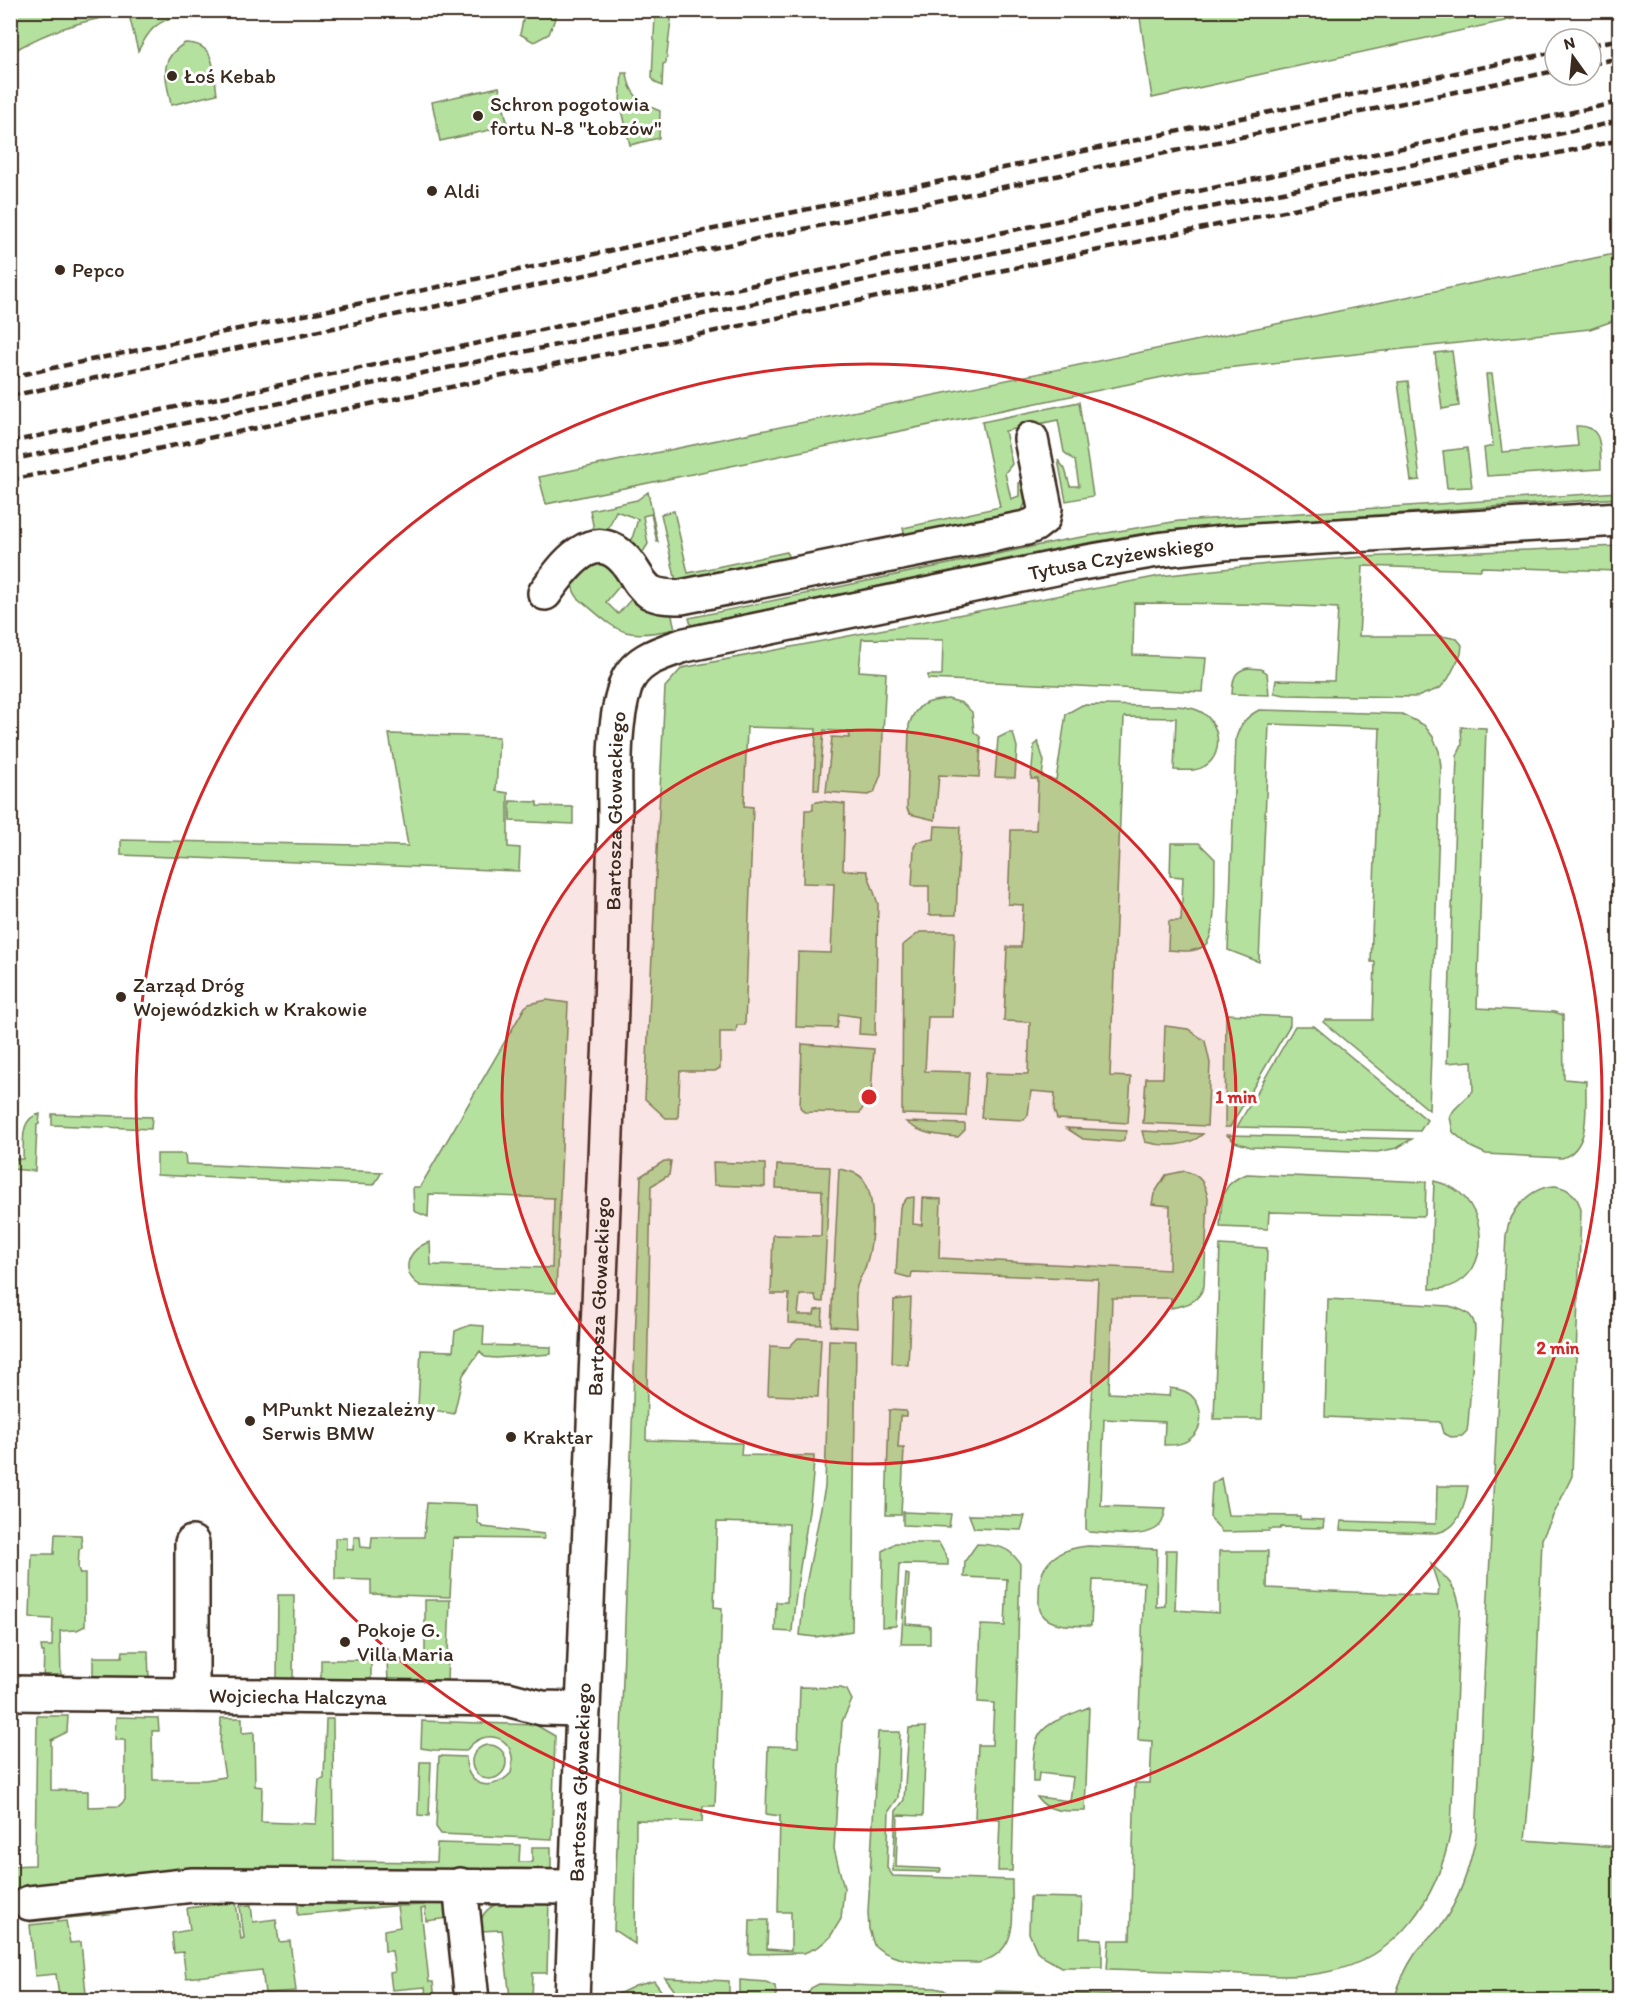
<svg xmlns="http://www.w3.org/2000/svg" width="1630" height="2011" viewBox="0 0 1630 2011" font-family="Itim,sans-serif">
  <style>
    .green { fill: #b5e19f; stroke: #78865e; stroke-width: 1.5 }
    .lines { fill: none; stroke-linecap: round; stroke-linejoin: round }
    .minor-casing { stroke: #3b2a1e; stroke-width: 38 }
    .minor { stroke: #fff; stroke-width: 33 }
    .rail { stroke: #3b2a1e; stroke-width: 4.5; stroke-dasharray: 9 4.5; stroke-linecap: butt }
    .ring { fill: none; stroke: #d62828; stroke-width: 3 }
    .poi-dot { fill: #3b2a1e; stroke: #fff; stroke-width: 2 }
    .labels { text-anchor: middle; stroke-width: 6; stroke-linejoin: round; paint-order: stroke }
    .poi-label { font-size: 21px; fill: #3b2a1e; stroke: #fff; text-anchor: start }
    .street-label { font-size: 21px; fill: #3b2a1e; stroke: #fff }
    .centre { fill: #d62828; stroke: #fff; stroke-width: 3 }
    .ring-label { font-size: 18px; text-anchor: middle; font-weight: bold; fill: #d62828; stroke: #fff; stroke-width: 6; stroke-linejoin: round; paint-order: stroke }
  </style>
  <rect width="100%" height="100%" fill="#fff"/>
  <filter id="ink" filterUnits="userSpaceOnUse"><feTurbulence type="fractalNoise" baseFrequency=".0167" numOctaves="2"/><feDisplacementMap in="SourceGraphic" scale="12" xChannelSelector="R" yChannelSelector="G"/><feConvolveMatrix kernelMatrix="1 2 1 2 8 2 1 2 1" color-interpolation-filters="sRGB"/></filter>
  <g filter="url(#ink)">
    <path class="green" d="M 11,10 L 99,11 L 101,18 C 68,25 39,35 11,53 Z
      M 128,11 L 128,10 L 187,11 C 158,24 154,21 138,51 Z
      M 525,11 L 558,11 L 549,34 L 534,42 L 520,34 Z
      M 600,11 L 672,11 L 666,63 L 663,64 L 662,86 L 656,83 L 652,78 L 655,16 L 603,12 Z
      M 1139,11 L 1139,10 L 1550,11 L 1152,98 Z
      M 185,43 C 217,43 213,70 217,94 L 171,105 C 166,77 157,60 185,43 Z
      M 622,73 L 627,73 C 629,94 641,104 660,111 L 659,138 L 630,145 L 620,101 Z
      M 499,87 L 508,126 L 440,141 L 432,102 Z
      M 1619,253 L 1619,319 L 1590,329 L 1187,372 L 546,504 L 539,477 Z
      M 1452,351 L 1459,406 L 1442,409 L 1435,353 Z
      M 1486,374 L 1492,374 L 1502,452 L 1578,446 L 1576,426 C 1604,424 1600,449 1601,469 L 1487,476 L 1484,448 L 1493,446 Z
      M 1408,381 L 1420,480 L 1411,481 L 1398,382 Z
      M 1079,402 L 1093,496 L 1066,501 L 1058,460 L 1065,469 L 1070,486 L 1079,486 L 1075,461 L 1064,452 L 1058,420 L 1005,431 L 1012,464 L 1005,473 L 1011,499 L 1019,496 L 1019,483 L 1022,482 L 1026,501 L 1021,513 L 905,537 L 903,528 L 1000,507 L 982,422 Z
      M 1467,448 L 1472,487 L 1447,488 L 1443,451 Z
      M 648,492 L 658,542 L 657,542 L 651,514 L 643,516 L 648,544 L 641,555 L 631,542 L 638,519 L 616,511 L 607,532 L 594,530 L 590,510 L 637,500 Z
      M 1619,492 L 1619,498 L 1179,529 L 1139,534 L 1065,547 L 691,625 L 689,618 L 1064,540 L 1179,521 Z
      M 674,511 L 688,573 L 787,552 L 789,562 L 677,586 L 661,514 Z
      M 1619,546 L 1619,571 L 1481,567 L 1481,570 L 1363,566 L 1359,636 L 1442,636 L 1457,639 L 1462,645 L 1461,654 L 1448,679 L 1440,688 L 1417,697 L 1285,695 L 1274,693 L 1276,680 L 1334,681 L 1338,608 C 1270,604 1202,603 1134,603 L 1133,655 L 1206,658 L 1203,692 L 928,679 L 928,675 L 942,675 L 943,640 L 862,639 L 859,671 L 886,673 L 881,774 L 874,793 L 868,795 L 826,792 L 832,737 L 849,738 L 849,732 L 824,730 L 819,790 L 814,790 L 816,729 L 747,727 L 744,806 L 753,807 L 745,1025 L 737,1025 L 736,1032 L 720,1032 L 720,1068 L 715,1071 L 680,1071 L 678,1118 L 666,1118 L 645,1099 L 665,687 L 682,668 L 1160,576 L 1277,563 L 1363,557 Z
      M 598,561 L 610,565 L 622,583 L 606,602 L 618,614 L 634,596 L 670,607 L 675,629 C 621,641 618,631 578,598 C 563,579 583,569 598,561 Z
      M 1248,668 L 1261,669 L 1267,673 L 1269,695 L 1232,694 C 1233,680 1233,671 1248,668 Z
      M 948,699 L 962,703 L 972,712 L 974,732 L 980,737 L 981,743 L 979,777 L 939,775 L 935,820 L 910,814 L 907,809 L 909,725 C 916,703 927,701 948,699 Z
      M 1082,705 C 1104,705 1125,705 1147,706 C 1163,706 1181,704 1197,710 C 1219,718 1226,753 1205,766 C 1196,772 1185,770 1174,770 L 1176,718 L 1124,717 L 1110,1076 L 1131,1077 L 1128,1123 L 1057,1119 L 1054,1110 L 1055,1093 L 1031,1091 L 1028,1115 L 1024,1120 L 981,1118 L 985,1073 L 1028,1074 L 1030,1022 L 1004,1021 L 1007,947 L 1021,947 L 1023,905 L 1008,904 L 1011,830 L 1036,830 L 1038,779 L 1031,779 L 1034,746 L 1038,742 L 1044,761 L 1042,777 L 1056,780 L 1066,714 Z
      M 1259,710 L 1402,714 L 1424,725 L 1433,737 L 1439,751 L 1441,767 L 1429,1110 L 1323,1022 L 1325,1020 L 1373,1020 L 1375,962 L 1371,962 L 1380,728 L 1269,724 L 1259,962 L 1228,950 L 1236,738 C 1240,724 1246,717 1259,710 Z
      M 1461,727 L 1486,728 L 1477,1008 L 1554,1012 L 1563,1015 L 1564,1079 L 1586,1081 C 1585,1106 1592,1148 1562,1158 L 1486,1154 L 1471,1147 L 1453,1132 L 1450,1117 L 1454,1110 L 1473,1091 L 1472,1061 L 1447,1063 L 1457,756 L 1462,745 Z
      M 1008,733 L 1013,733 L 1017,747 L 1015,778 L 995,777 L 998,738 Z
      M 389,734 L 499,737 L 496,791 L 508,793 L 508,847 L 520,848 L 519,871 L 121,855 L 121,840 L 408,846 Z
      M 510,801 L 537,802 L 537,806 L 573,807 L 573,824 L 510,821 Z
      M 821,801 L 845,804 L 843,870 L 867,871 L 878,904 L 875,1035 L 859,1034 L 860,1017 L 839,1014 L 837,1028 L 796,1027 L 798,952 L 831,953 L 834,884 L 803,883 L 805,810 L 813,810 L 813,803 Z
      M 935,826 L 960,827 L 956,915 L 929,915 L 929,886 L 912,886 L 914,847 L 917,842 L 934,839 Z
      M 1171,843 L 1199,843 L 1215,859 C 1214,877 1218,937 1204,946 C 1193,953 1180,951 1168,950 L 1169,921 L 1181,921 L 1183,877 L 1170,876 Z
      M 920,932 L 955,932 L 952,1017 L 928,1017 L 925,1071 L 969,1072 L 966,1116 L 902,1114 L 903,945 Z
      M 547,1000 L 568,1003 L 556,1293 L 421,1286 C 398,1273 408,1248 430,1242 L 431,1265 L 552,1268 L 554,1198 L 429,1194 L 428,1217 L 414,1211 L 413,1187 L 420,1187 L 525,1007 L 529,1004 Z
      M 1226,1014 L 1290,1017 L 1290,1025 L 1230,1127 L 1225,1127 Z
      M 1165,1026 L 1188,1029 L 1205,1041 L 1210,1063 L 1207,1126 L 1143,1123 L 1146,1078 L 1163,1078 Z
      M 1295,1026 L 1314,1026 L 1427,1120 L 1420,1131 L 1237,1127 Z
      M 802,1044 L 874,1049 L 871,1093 L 860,1113 L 804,1112 L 800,1107 Z
      M 40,1114 L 39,1124 L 37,1125 L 35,1171 L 11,1169 L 11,1159 L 23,1159 C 24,1143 19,1118 40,1114 Z
      M 52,1114 L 152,1117 L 151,1129 L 52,1125 Z
      M 906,1122 L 965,1124 L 965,1130 L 958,1137 C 938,1135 922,1135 906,1122 Z
      M 1066,1128 L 1127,1131 L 1123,1141 L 1119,1142 L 1083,1139 Z
      M 1142,1131 L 1203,1134 C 1188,1147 1164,1147 1145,1142 Z
      M 1227,1135 L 1412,1139 L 1397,1148 L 1377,1152 L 1251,1147 L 1235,1142 Z
      M 157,1154 L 185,1154 L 186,1164 L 382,1172 L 374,1185 L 157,1175 Z
      M 664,1161 L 671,1161 L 669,1175 L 651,1186 L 646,1440 L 742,1443 L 741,1455 L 814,1456 C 812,1516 796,1573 792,1632 L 775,1631 L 776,1602 L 787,1602 L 789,1524 L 717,1522 L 714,1607 L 722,1608 L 715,1806 L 703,1806 L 702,1822 L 636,1820 L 635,1944 L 614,1930 L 641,1176 Z
      M 713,1162 L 765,1164 L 765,1187 L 714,1185 Z
      M 777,1165 L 830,1167 L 823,1302 L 816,1301 L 815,1295 L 800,1295 L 798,1315 L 814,1315 L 815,1310 L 823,1309 L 822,1325 L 788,1323 L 789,1294 L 771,1294 L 773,1235 L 821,1236 L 822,1190 L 776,1188 Z
      M 839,1169 C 847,1171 858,1172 863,1179 C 877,1198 873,1244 866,1265 C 864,1272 859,1279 857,1286 C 854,1299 857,1315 857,1328 L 831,1326 Z
      M 1185,1171 C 1201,1175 1205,1184 1208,1198 L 1204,1286 C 1198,1303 1187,1305 1171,1308 L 1171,1298 L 1112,1298 L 1109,1393 L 1169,1396 L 1170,1388 C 1174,1389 1179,1389 1184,1391 C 1202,1398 1207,1426 1191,1438 C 1183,1445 1174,1445 1164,1445 L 1165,1422 L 1104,1419 L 1101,1506 L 1166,1508 C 1165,1512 1164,1518 1162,1522 C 1153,1541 1107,1533 1089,1532 L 1086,1529 L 1086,1521 L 1098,1279 L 912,1272 L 911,1278 L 896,1274 L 900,1207 L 907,1198 L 914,1197 L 913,1224 L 922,1225 L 923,1198 L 941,1199 L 939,1258 L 1169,1270 L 1170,1206 L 1152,1204 L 1154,1194 L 1166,1175 Z
      M 1247,1174 L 1426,1182 L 1425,1215 L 1423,1216 L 1269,1212 L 1268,1229 L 1220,1227 C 1222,1201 1218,1184 1247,1174 Z
      M 1434,1181 C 1443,1183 1451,1186 1459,1192 C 1495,1223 1485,1292 1430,1289 Z
      M 1555,1186 C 1569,1188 1578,1196 1581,1210 L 1572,1476 L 1542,1539 L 1534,1741 L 1525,1840 L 1619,1847 L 1619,2000 L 1394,2000 C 1399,1983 1405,1969 1415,1954 C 1422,1944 1432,1936 1440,1927 C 1460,1900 1469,1869 1476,1837 L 1506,1235 C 1510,1211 1529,1187 1555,1186 Z
      M 1220,1245 L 1267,1248 L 1262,1419 L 1214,1419 Z
      M 911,1298 L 908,1365 L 892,1363 L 894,1300 Z
      M 1328,1299 L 1449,1306 C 1463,1310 1475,1313 1475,1330 L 1468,1424 L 1467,1431 L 1462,1436 L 1451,1437 L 1443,1433 L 1440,1422 L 1325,1417 Z
      M 470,1325 L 484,1326 L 483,1345 L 551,1347 L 551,1354 L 496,1358 L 485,1357 L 480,1351 L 463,1375 L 454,1414 L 418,1407 L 421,1350 L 453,1351 L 455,1331 Z
      M 798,1338 L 821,1339 L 818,1397 L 768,1395 L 770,1346 L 789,1347 Z
      M 829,1340 L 856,1341 L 852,1631 L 815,1637 L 800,1635 L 804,1595 L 825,1487 Z
      M 889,1410 L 906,1411 L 906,1416 L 900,1416 L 898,1448 L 904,1448 L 901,1515 L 886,1515 Z
      M 1221,1478 L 1228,1515 L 1300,1516 L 1300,1519 L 1324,1520 L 1323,1528 L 1281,1527 L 1280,1529 L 1269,1529 L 1269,1531 L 1222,1532 L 1210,1517 L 1212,1484 Z
      M 1437,1486 L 1468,1486 C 1465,1507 1458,1533 1432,1533 L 1340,1530 L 1341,1521 L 1436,1524 Z
      M 427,1503 L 477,1505 L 478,1523 L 483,1527 L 544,1534 L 544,1539 L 453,1538 L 450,1597 L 371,1594 L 371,1580 L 335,1579 L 335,1538 L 347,1538 L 347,1549 L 353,1550 L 354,1537 L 360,1537 L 361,1547 L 371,1548 L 372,1537 L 424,1537 Z
      M 903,1512 L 951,1514 L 949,1527 L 903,1525 Z
      M 969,1515 L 1025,1516 L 1021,1530 L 974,1528 Z
      M 55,1534 L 81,1535 L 82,1547 L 79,1550 L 78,1568 L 80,1574 L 85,1574 L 85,1626 L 77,1630 L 60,1631 L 61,1680 L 43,1680 L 44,1652 L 42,1652 L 41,1646 L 52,1646 L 53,1619 L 30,1618 L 32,1554 L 54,1554 Z
      M 895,1543 L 939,1543 L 948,1560 L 948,1565 L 899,1564 L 896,1626 L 882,1627 L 883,1551 Z
      M 977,1544 C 996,1545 1010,1546 1020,1564 L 1012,1871 L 998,1871 L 1000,1819 L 975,1818 L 978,1745 L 992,1745 L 994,1703 L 978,1702 L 981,1625 L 1005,1626 L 1007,1579 L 964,1577 L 965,1561 Z
      M 1088,1546 L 1157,1549 L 1156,1607 L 1165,1606 L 1166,1550 L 1177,1550 L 1175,1610 L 1219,1613 L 1219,1551 L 1268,1551 L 1267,1588 L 1438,1596 L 1439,1588 L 1431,1564 C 1447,1578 1458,1588 1460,1610 L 1451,1830 C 1438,1898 1398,1959 1327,1972 C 1294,1979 1259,1975 1226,1973 C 1187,1972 1147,1970 1107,1969 L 1109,1940 L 1130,1940 L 1135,1783 L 1150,1783 L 1152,1741 L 1138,1740 L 1144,1582 L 1093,1580 L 1091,1626 C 1076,1625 1052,1628 1042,1614 C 1038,1609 1039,1602 1039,1596 C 1038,1563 1056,1549 1088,1546 Z
      M 906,1574 L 909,1575 L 906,1624 L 930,1626 L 930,1644 L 901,1644 Z
      M 278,1595 L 294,1595 L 293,1682 L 277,1681 Z
      M 425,1600 L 450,1600 L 447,1682 L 388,1682 L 387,1659 L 425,1660 Z
      M 123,1651 L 148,1651 L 149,1680 L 93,1680 L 93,1657 L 122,1657 Z
      M 321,1660 L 371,1660 L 371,1682 L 321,1681 Z
      M 800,1687 L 841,1688 L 847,1690 L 852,1700 L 842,1722 L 834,1849 L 844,1888 L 841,1919 L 830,1937 L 818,1947 L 804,1953 L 749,1954 L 750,1920 L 768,1920 L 767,1949 L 791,1951 L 791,1912 L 778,1912 L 780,1816 L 766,1814 L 768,1746 L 798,1747 Z
      M 1089,1707 L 1085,1811 C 1068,1811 1047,1813 1037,1797 L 1070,1801 L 1073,1777 L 1039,1773 L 1038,1782 L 1033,1782 C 1032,1726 1040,1727 1089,1707 Z
      M 37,1716 L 68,1716 L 67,1732 L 51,1740 L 51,1790 L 88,1791 L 88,1807 L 119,1806 L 125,1800 L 125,1740 L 115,1740 L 116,1717 L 158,1718 L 159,1731 L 152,1731 L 153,1780 L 205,1780 L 225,1777 L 220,1747 L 221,1718 L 242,1718 L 242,1733 L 254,1732 L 255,1786 L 262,1787 L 261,1822 L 316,1824 L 319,1780 L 324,1779 L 326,1719 L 333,1719 L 334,1861 L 436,1862 L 437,1843 L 520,1845 L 519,1862 L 532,1862 L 532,1847 L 551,1847 L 551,1870 L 550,1872 L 18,1899 L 11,1890 L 10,1866 L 35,1865 Z
      M 422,1721 L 536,1725 L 555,1736 L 552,1839 L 441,1834 L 436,1827 L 439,1756 L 466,1757 C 465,1787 492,1793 511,1773 C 520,1736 484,1725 466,1751 L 434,1750 L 421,1748 Z
      M 926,1727 L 923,1816 L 898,1815 L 896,1867 L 941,1869 L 940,1872 L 893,1871 L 896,1811 L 904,1800 L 909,1728 Z
      M 878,1732 L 900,1732 L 898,1798 L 889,1811 L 887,1868 L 893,1876 L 1012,1880 C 1011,1916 1022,1951 978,1963 C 947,1962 896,1967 874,1945 L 869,1929 L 868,1912 Z
      M472 1762a17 17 0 1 1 34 0a17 17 0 1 1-34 0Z
      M 420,1762 L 431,1762 L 429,1816 L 418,1815 Z
      M 1030,1897 L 1082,1898 L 1080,1938 L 1102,1939 L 1102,1967 L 1061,1967 L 1045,1958 L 1037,1951 L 1029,1933 Z
      M 439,1898 L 445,1907 L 449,1918 L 426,1921 L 425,1908 L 421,1909 L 429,1982 L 433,1982 L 435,2000 L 427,2000 L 425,1987 L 392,1990 L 390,1973 L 395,1972 L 392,1951 L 385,1951 L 384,1930 L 400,1927 L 397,1906 L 424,1905 L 424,1903 L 298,1915 L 298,1906 L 302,1901 Z
      M 549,1900 L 547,1973 L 533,1973 L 532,2000 L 487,2000 L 510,1998 L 502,1930 L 479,1931 C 480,1894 522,1901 549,1900 Z
      M 236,1902 L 241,1939 L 244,1938 L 240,1906 L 251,1905 L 253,1922 L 276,1919 L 279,1942 L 290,1941 L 296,1991 L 265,1993 L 262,1970 L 186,1978 L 183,1952 L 174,1953 L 172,1933 L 190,1930 L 187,1908 Z
      M 117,1907 L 117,1913 L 30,1922 L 29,1916 Z
      M 66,1921 L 70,1943 L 81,1942 L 86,1994 L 59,1997 L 56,1974 L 35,1976 L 30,1925 Z
      M 665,1978 L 729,1981 L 729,2000 L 682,2000 Z
      M 740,1980 L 766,1982 L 775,1986 L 777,2000 L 740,2000 Z
      M 654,1981 L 668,2000 L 612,2000 L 612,1997 L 635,1986 Z
      M 819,1984 L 935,1988 L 944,1990 L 953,2000 L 803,2000 L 811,1988 Z
      M 996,1991 L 1222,1999 L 1222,2000 L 982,2000 L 986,1996 Z"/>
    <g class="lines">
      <defs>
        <g id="minor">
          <path d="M 545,593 C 562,569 592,525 624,559 C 634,569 638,584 650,592 C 659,597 671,597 681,597 L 1026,528 L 1034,525 L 1043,518 L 1045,508 L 1031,439"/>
          <path d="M 192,1543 L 192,1695"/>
          <path id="s1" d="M 10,1693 L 507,1699 L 542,1708 L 583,1709"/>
          <path d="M 460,1885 L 472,2000"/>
          <path d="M 29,1903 L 193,1885 L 576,1887"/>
          <path id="s2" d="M 572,2000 C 584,1679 596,1357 610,1036 C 613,963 613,891 615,819 C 615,776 612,728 625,687 C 633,660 661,653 685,645 L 1070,565 L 1157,550 L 1223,543 L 1620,519"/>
        </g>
      </defs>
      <use href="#minor" class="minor-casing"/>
      <use href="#minor" class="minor"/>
      <path class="rail" d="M 1591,45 L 1620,39
        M 1591,64 L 1620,58
        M 10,377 L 1555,52
        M 10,396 L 1555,71
        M 10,442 L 1620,102
        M 10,460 L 1620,121
        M 10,480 L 1620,140"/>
    </g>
  </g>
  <circle cx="869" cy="1097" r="367" fill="#d62828" fill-opacity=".12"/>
  <g class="ring">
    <circle cx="869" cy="1097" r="367"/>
    <circle cx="869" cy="1097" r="733"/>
  </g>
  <g class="poi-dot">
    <circle cx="172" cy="76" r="6"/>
    <circle cx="478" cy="116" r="6"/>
    <circle cx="432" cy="191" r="6"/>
    <circle cx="60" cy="270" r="6"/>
    <circle cx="121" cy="997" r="6"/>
    <circle cx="250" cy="1421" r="6"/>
    <circle cx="511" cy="1437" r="6"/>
    <circle cx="345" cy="1642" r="6"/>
  </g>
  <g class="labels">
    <g class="poi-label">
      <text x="184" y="83">Łoś Kebab</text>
      <text x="490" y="111">Schron pogotowia<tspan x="490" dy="24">fortu N-8 "Łobzów"</tspan></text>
      <text x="444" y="198">Aldi</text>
      <text x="72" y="277">Pepco</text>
      <text x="133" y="992">Zarząd Dróg<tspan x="133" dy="24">Wojewódzkich w Krakowie</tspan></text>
      <text x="262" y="1416">MPunkt Niezależny<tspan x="262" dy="24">Serwis BMW</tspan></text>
      <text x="523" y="1444">Kraktar</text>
      <text x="357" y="1637">Pokoje G.<tspan x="357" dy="24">Villa Maria</tspan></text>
    </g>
    <g class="street-label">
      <text dy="7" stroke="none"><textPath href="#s2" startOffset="1836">Tytusa Czyżewskiego</textPath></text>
      <text dy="7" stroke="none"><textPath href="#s2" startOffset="1190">Bartosza Głowackiego</textPath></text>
      <text dy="7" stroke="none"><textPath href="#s2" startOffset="704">Bartosza Głowackiego</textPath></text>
      <text dy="7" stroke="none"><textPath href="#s1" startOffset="288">Wojciecha Halczyna</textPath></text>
      <text dy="7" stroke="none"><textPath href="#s2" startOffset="218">Bartosza Głowackiego</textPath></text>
    </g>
  </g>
  <circle cx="869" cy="1097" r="9" class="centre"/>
  <g class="ring-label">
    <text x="1236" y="1103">1 min</text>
    <text x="1558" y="1354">2 min</text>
  </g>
  <rect width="1630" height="2011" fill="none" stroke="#fff" stroke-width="36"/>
  <rect x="18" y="18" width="1594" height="1975" fill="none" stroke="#3b2a1e" stroke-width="2" filter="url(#ink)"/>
  <g transform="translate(1573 57) rotate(345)"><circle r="28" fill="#ffffff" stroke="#b1aaa5" stroke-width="1.5"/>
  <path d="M0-4.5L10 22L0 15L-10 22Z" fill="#3b2a1e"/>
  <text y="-9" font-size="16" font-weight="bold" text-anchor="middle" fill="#3b2a1e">N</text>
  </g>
</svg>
